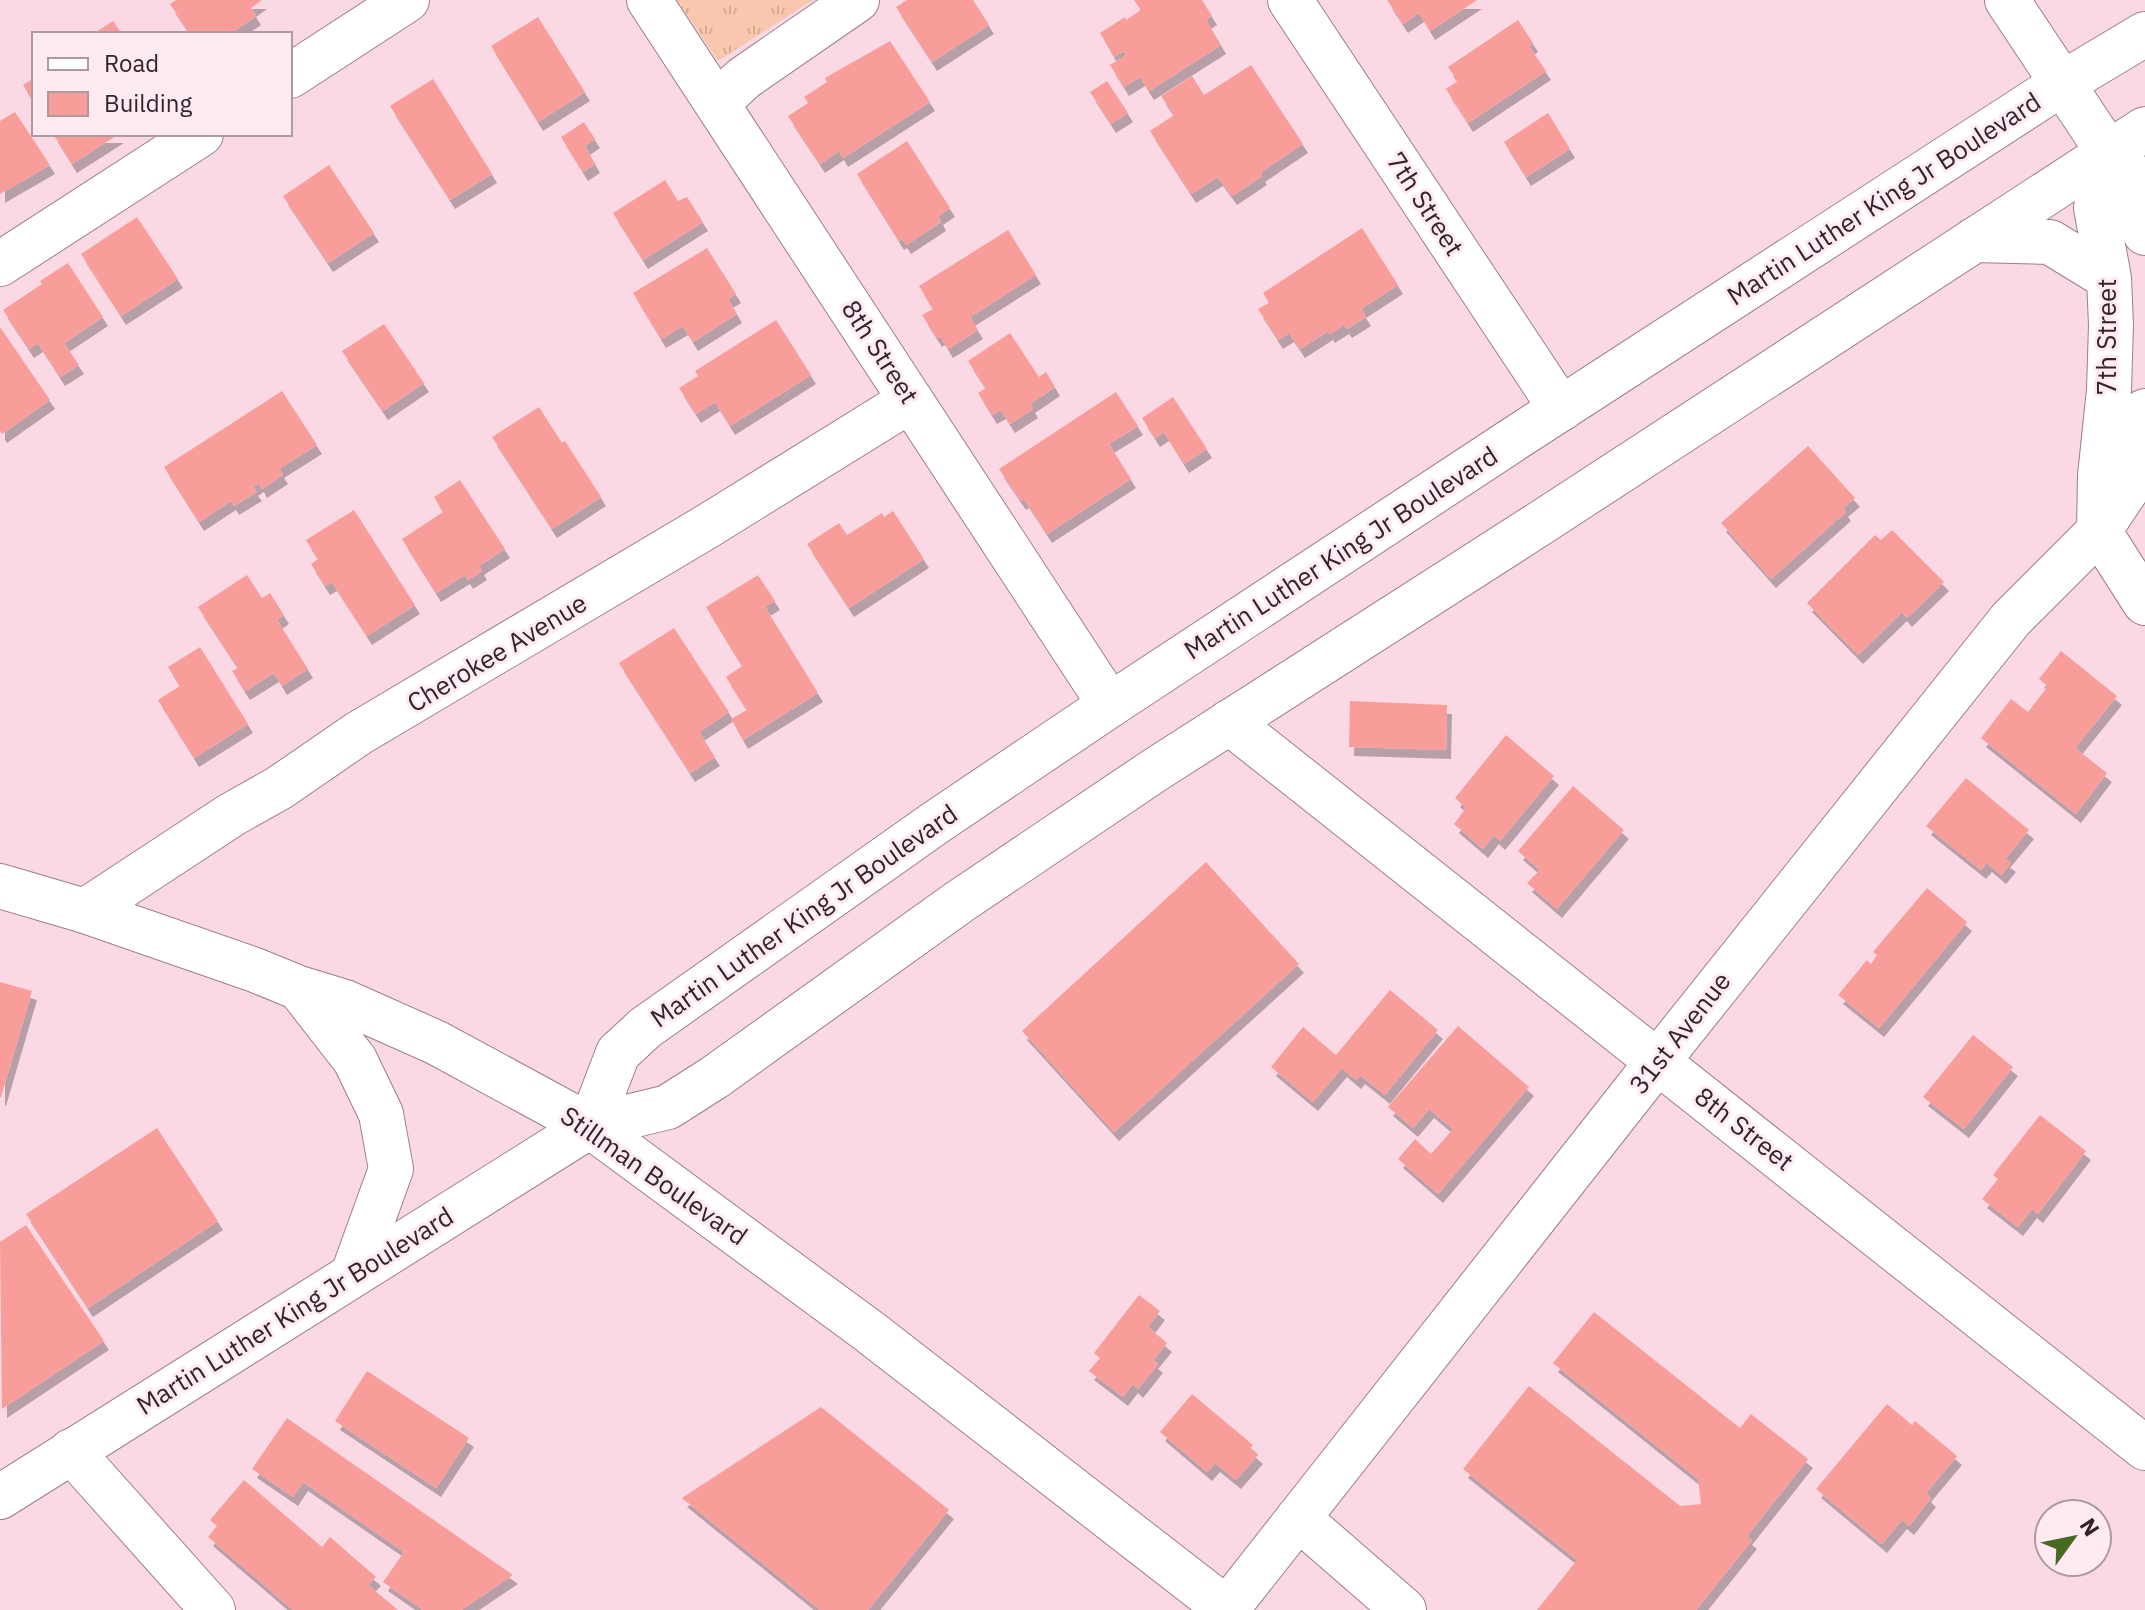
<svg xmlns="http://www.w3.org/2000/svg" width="2145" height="1610" viewBox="0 0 2145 1610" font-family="'IBM Plex Sans',sans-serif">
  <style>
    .park { fill: url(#park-tufts) }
    .building { fill: #f99d9b; filter: url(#shadow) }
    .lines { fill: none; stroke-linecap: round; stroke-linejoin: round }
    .minor-casing { stroke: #9d7e8a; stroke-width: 46 }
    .major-casing { stroke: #9d7e8a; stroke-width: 46 }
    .minor { stroke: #fff; stroke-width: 44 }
    .major { stroke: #fff; stroke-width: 44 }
    .labels { text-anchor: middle; stroke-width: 6; stroke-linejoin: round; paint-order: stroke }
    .street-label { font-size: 26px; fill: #32252a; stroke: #ffeaf2 }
  </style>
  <defs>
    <pattern id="park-tufts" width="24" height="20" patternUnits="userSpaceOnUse" patternTransform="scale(2)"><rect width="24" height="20" fill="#f9c7ad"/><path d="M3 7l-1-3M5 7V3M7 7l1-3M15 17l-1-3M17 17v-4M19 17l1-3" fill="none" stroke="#d6ab95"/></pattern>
    <filter id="shadow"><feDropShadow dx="5" dy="9" stdDeviation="0" flood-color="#0004"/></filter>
  </defs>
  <rect width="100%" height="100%" fill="#fad9e5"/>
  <path class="park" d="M 677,0 L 813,0 L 718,61 Z"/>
  <path class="building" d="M 176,0 L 262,0 L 251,8 L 256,16 L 230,34 L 190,34 L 170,4 Z
    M 907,0 L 973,0 L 989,25 L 932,62 L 896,7 Z
    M 1134,0 L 1202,0 L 1212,16 L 1206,20 L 1221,45 L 1149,91 L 1140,77 L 1124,87 L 1110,65 L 1126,55 L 1124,51 L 1114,57 L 1100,33 L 1125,17 L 1126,20 L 1141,10 Z
    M 1387,0 L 1477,0 L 1430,31 L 1419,13 L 1403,24 Z
    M 538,17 L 585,92 L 538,122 L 491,46 Z
    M 1518,20 L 1533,43 L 1529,46 L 1546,71 L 1468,123 L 1446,89 L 1458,81 L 1448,67 Z
    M 113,21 L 122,34 L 93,34 Z
    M 890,41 L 930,102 L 843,158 L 839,151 L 820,164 L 788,116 L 808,103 L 804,97 L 827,82 L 825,78 Z
    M 1251,65 L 1303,144 L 1260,173 L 1262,176 L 1232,196 L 1218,177 L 1191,194 L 1150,131 L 1174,115 L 1161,96 L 1192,76 L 1204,95 Z
    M 34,78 L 34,103 L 23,85 Z
    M 433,79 L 492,174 L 450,200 L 390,106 Z
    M 1107,81 L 1128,113 L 1111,124 L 1090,92 Z
    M 15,112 L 50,165 L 0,194 L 0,121 Z
    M 1548,113 L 1570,149 L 1526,177 L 1504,142 Z
    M 584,122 L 595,139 L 585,146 L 595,164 L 583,172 L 561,137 Z
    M 53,134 L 119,134 L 72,164 Z
    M 907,141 L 950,208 L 938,216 L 941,222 L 906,245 L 902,239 L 899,241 L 857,174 Z
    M 329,165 L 374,233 L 328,263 L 283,196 Z
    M 665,180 L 678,201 L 687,197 L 703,222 L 643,260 L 613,213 Z
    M 137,217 L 178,279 L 121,316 L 81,254 Z
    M 1362,228 L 1398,285 L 1361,309 L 1366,317 L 1347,329 L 1344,325 L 1330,334 L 1328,331 L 1300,349 L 1289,333 L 1278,340 L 1258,309 L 1269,303 L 1263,293 Z
    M 1008,230 L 1036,275 L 970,317 L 978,330 L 948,349 L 940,336 L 937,338 L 922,315 L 933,309 L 919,286 Z
    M 707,248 L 736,294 L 728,299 L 737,314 L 693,342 L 683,326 L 661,339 L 633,293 Z
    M 68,263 L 103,317 L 64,343 L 79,365 L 60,377 L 38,343 L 29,349 L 3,310 L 42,284 L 40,281 Z
    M 776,320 L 811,375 L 730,426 L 715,402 L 696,414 L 679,388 L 698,376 L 695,371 Z
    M 384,324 L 424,383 L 383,411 L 342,351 Z
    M 0,327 L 50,400 L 2,434 L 0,431 Z
    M 1010,333 L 1039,377 L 1046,372 L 1055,387 L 1030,404 L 1033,409 L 1010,424 L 1001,410 L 992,415 L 978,393 L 986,388 L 968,361 Z
    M 282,391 L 317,445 L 279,469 L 283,475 L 262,489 L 259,483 L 253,487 L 257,492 L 234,506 L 231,501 L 199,522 L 164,467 Z
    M 1116,392 L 1138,426 L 1109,444 L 1131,479 L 1047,534 L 1024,499 L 1021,501 L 999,469 Z
    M 1173,397 L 1207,449 L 1184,464 L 1164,432 L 1155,438 L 1142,418 Z
    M 539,407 L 562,443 L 565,441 L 601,497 L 552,529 L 492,437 Z
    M 1808,446 L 1855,498 L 1843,508 L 1846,512 L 1771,579 L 1721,523 Z
    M 460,480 L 505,549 L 479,566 L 482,571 L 468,580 L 465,575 L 436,593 L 402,539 L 443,512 L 434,497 Z
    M 354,510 L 415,605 L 367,636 L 332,582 L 325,586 L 311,564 L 318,559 L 306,540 Z
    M 893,511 L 924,559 L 849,608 L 807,544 L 839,523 L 847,535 L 882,513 L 884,517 Z
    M 1892,530 L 1944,582 L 1907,618 L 1902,612 L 1858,655 L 1807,603 L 1875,535 L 1881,540 Z
    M 247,575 L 262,598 L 270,593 L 284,615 L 277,620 L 308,669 L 282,686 L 274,673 L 245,691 L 232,671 L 238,668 L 198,607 Z
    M 758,575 L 775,601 L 765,607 L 818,693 L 743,740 L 731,719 L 747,710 L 726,677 L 742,666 L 706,607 Z
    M 674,628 L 729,712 L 699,732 L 715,757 L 690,773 L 619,663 Z
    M 200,647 L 248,724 L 194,758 L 158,700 L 180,686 L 168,667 Z
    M 2061,651 L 2117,696 L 2075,748 L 2107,773 L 2076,814 L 1981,738 L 2011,699 L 2028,712 L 2048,686 L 2039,679 Z
    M 1350,701 L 1447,705 L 1446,750 L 1349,747 Z
    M 1506,735 L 1554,776 L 1500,841 L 1494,835 L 1483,849 L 1454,824 L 1466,808 L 1455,798 Z
    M 1966,778 L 2029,830 L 2005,859 L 2011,863 L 2001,875 L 1987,863 L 1981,870 L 1926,826 Z
    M 1573,786 L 1624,830 L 1557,909 L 1527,883 L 1540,870 L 1518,851 Z
    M 1206,862 L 1299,964 L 1114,1132 L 1022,1031 Z
    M 1927,888 L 1967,922 L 1879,1028 L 1838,995 L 1867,960 L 1871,964 L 1877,955 L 1873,952 Z
    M 0,982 L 32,991 L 1,1097 L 0,1097 Z
    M 1390,990 L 1438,1030 L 1385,1095 L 1360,1075 L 1356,1080 L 1342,1068 L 1313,1102 L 1271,1067 L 1303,1027 L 1336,1055 Z
    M 1458,1026 L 1529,1087 L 1438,1194 L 1398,1159 L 1415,1139 L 1431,1154 L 1453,1129 L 1429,1109 L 1413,1128 L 1388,1107 Z
    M 1973,1035 L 2013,1067 L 1964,1129 L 1923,1097 Z
    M 2040,1115 L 2086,1151 L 2038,1214 L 2032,1209 L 2018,1227 L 1982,1199 L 1998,1179 L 1993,1175 Z
    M 157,1128 L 218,1221 L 88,1308 L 26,1214 Z
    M 26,1225 L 104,1341 L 2,1409 L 0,1242 Z
    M 1139,1295 L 1160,1311 L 1148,1327 L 1167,1343 L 1153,1360 L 1158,1364 L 1138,1389 L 1133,1384 L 1123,1397 L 1089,1371 L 1100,1358 L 1094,1353 Z
    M 1594,1312 L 1740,1428 L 1751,1414 L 1808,1459 L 1747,1536 L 1752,1540 L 1696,1610 L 1537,1610 L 1577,1560 L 1463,1469 L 1529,1386 L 1680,1506 L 1701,1504 L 1698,1479 L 1553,1363 Z
    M 367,1371 L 469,1438 L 436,1488 L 335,1421 Z
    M 1192,1394 L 1253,1445 L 1250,1448 L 1258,1455 L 1236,1480 L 1215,1463 L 1207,1472 L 1160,1432 Z
    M 1887,1404 L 1912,1425 L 1915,1421 L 1957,1456 L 1926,1493 L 1931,1498 L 1909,1526 L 1902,1520 L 1882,1544 L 1816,1489 Z
    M 821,1407 L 949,1510 L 868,1610 L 820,1610 L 682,1498 Z
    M 287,1418 L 513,1575 L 461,1610 L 423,1610 L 383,1582 L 404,1552 L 303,1482 L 293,1497 L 252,1469 Z
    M 244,1480 L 322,1547 L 330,1537 L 376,1577 L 368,1585 L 398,1610 L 293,1610 L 208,1537 L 217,1526 L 210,1520 Z"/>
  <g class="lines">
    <defs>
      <path id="minor" d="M 649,0 L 1110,705
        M 1290,0 L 1561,409
        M 2007,0 L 2108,152 L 2134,177 L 2145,233
        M 290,76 L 407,0
        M 717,103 L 744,78 L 857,0
        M 2108,152 L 2096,208 L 2109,278 L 2111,325 L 2109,390 L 2100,476 L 2099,531 L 2145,603
        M 1974,240 L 2050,242 L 2109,278
        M 0,264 L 201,134
        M 2145,411 L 2145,468
        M 1229,722 L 2145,1448
        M 85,911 L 231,815 L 279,788 L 359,733 L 706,527 L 911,400
        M 71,1451 L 213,1610
        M 1298,1518 L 1404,1610
        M 1226,1610 L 1658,1061 L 2011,619 L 2099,531 L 2143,465"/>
      <path id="major" d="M 0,886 L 85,911 L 255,970 L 299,988 L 345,1002 L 437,1043 L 590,1126 L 870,1332 L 1228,1610
        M 299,988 L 355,1060 L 381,1114 L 391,1169 L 353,1274
        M 590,1126 L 618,1053 L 645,1028 L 935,823 L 1110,705 L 1514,439 L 2063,83 L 2145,34
        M 0,1497 L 590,1126 L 668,1107 L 715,1077 L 959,902 L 1155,770 L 1539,524 L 2145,129"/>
    </defs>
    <use href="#minor" class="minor-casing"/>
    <use href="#major" class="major-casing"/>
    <use href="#minor" class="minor"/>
    <use href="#major" class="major"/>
  </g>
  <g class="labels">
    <g class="street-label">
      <text transform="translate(1884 199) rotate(-33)" y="9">Martin Luther King Jr Boulevard</text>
      <text transform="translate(1425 204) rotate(57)" y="9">7th Street</text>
      <text transform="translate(2107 337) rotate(-90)" y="9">7th Street</text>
      <text transform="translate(880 352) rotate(57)" y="9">8th Street</text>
      <text transform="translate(1341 553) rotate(-33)" y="9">Martin Luther King Jr Boulevard</text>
      <text transform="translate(497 653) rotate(-31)" y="9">Cherokee Avenue</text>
      <text transform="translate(804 916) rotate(-35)" y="9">Martin Luther King Jr Boulevard</text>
      <text transform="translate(1680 1033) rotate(-52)" y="9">31st Avenue</text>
      <text transform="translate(1744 1129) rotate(38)" y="9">8th Street</text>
      <text transform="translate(654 1176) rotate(35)" y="9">Stillman Boulevard</text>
      <text transform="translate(295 1311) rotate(-32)" y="9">Martin Luther King Jr Boulevard</text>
    </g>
  </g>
  <rect x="32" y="32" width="260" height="104" fill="#ffeaf2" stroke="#ad9ba2" stroke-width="2"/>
  <rect x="48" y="58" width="40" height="12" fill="#ffffff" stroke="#ad9ba2" stroke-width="2"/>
  <text x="104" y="72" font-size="24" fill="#32252a">Road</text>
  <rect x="48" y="92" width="40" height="24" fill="#f99d9b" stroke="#ad9ba2" stroke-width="2"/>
  <text x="104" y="112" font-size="24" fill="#32252a">Building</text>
  <g transform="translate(2073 1538) rotate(57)"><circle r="38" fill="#ffeaf2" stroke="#ad9ba2" stroke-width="2"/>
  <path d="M0-6L14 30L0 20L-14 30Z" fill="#476921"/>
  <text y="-12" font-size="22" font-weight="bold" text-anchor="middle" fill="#32252a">N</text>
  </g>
</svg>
